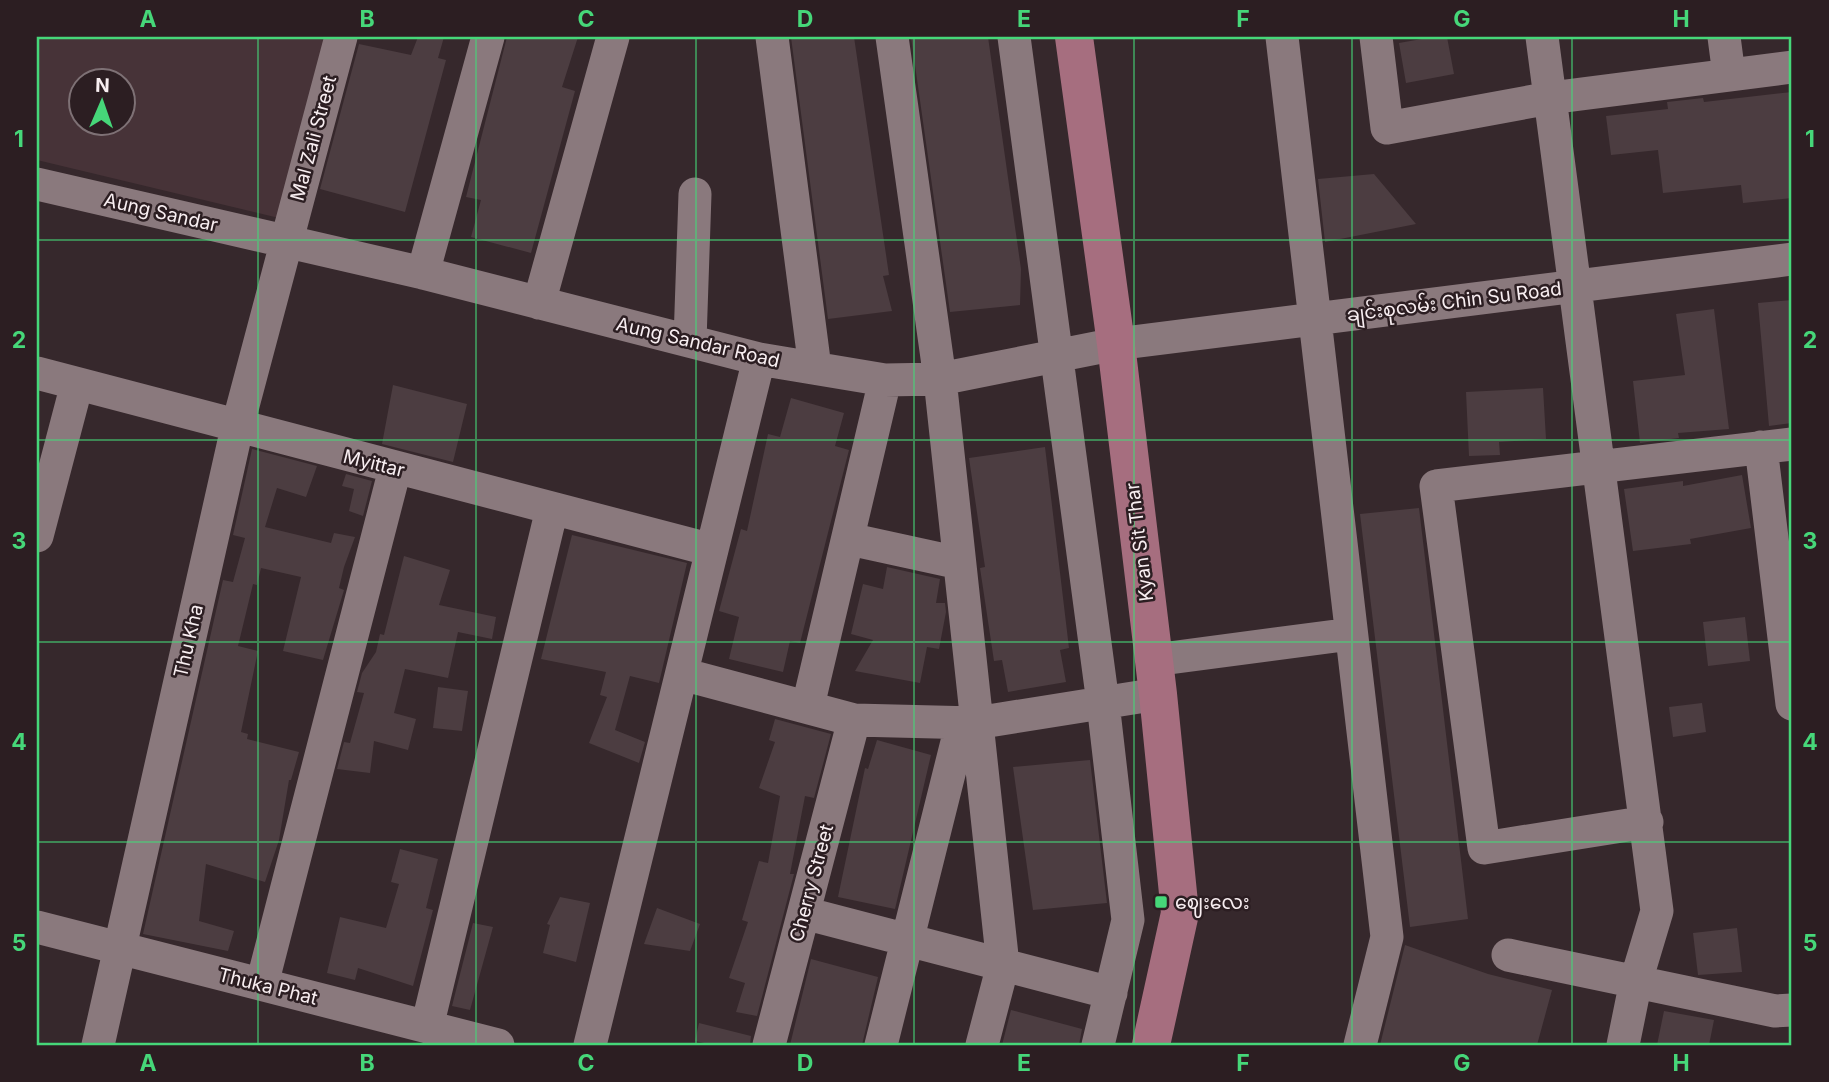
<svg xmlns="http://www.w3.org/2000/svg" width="1829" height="1082" viewBox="0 0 1829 1082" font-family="Inter,'Noto Sans Myanmar',sans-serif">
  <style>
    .built { fill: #473338; fill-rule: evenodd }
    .building { fill: #4c3d41 }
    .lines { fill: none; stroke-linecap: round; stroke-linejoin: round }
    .minor { stroke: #8a797d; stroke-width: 33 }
    .major { stroke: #a66e7f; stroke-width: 38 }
    .grid { fill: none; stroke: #46d779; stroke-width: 2; stroke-opacity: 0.55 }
    .poi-dot { fill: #46d779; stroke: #2c1e22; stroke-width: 2.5 }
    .labels { text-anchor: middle; stroke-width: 5; stroke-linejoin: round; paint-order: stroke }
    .street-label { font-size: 19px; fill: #f8eef1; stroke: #2c1e22 }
    .poi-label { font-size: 19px; fill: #f8eef1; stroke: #2c1e22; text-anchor: start }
    .neatline { fill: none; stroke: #46d779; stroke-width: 2.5 }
    .grid-label { font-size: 23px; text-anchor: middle; font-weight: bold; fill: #46d779 }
  </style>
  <rect width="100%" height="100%" fill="#36282c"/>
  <path class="built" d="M 37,37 L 326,37 L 279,218 L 37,160 ZM 80,80 L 122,80 L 122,122 L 80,122 Z"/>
  <path class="building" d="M 418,37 L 444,37 L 438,58 L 446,60 L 405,212 L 320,189 L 359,44 L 411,55 Z
    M 507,37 L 578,37 L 562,87 L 575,91 L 531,253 L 471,237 L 481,200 L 466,197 Z
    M 791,37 L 854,37 L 889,275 L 883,276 L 892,311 L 828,319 Z
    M 911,37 L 988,37 L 1021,269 L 1020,305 L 950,312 Z
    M 1433,37 L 1447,37 L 1454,74 L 1406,83 L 1399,43 Z
    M 1792,92 L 1792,198 L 1743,203 L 1741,185 L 1663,193 L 1658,150 L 1611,155 L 1606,116 L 1668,109 L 1667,102 L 1703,98 L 1704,102 Z
    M 1374,174 L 1416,224 L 1325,242 L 1318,179 Z
    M 1792,300 L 1792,423 L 1769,426 L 1758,303 Z
    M 1714,309 L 1729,429 L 1678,433 L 1679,438 L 1640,443 L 1633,381 L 1685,375 L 1676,314 Z
    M 393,385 L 467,404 L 453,462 L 382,444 Z
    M 1543,388 L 1546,439 L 1499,442 L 1500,455 L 1469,456 L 1466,392 Z
    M 791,398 L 844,413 L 835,446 L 849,450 L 800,643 L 790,641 L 783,672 L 729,659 L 739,617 L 719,611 L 741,529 L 747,531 L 768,434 L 780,437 Z
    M 1045,447 L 1069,648 L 1060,650 L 1066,682 L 1008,692 L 1002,660 L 994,661 L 980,568 L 985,567 L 969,458 Z
    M 252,449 L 317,466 L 306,497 L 277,488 L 265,527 L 331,543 L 334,533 L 355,537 L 344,567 L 339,588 L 344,590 L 323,660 L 283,651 L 301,577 L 261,568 L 257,585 L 253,584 L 238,646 L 258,651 L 241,732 L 248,734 L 247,739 L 299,752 L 291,780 L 289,780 L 279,840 L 265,882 L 206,864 L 199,921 L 234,931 L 228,951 L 143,934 L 223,580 L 233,582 L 245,538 L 233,535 Z
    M 346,474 L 372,481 L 363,516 L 349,511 L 354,489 L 342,486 Z
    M 1742,475 L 1751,528 L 1690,539 L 1691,544 L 1633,551 L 1624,489 L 1683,481 L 1683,486 Z
    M 1419,508 L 1468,919 L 1410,927 L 1360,514 Z
    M 572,535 L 687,563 L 659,683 L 630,676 L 615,730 L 645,742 L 639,763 L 589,743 L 607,697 L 600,695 L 606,672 L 541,659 Z
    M 404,556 L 450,570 L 439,605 L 496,617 L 492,639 L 458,632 L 448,678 L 405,669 L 394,713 L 416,719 L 408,750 L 374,741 L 370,773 L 337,769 L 344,742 L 350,743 L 364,693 L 357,692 L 362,673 L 376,652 L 380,634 L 384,635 Z
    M 887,567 L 940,579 L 936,603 L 945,603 L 946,612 L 939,649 L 927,647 L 920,683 L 855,671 L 873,640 L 851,634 L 863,584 L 883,589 Z
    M 1745,617 L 1750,661 L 1708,666 L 1703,622 Z
    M 438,687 L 468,691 L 462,731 L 433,728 Z
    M 1702,703 L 1706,732 L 1673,737 L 1669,707 Z
    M 775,719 L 831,734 L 814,798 L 805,796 L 790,874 L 794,874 L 757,1016 L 736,1012 L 745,983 L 729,978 L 748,922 L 742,920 L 759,861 L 768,863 L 780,796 L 759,788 L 775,742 L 769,740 Z
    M 877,740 L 931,755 L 895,909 L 838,897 L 865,768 L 868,769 Z
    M 1090,760 L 1107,903 L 1033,910 L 1013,767 Z
    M 400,849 L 438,859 L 426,908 L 433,910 L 413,986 L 358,968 L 355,980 L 327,973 L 340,917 L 386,928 L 399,884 L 391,882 Z
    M 560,897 L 590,903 L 576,962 L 543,953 L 550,925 L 547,924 Z
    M 657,908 L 700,924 L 690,951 L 644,944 Z
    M 473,923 L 493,927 L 470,1010 L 452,1006 Z
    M 1737,928 L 1742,972 L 1698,975 L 1693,933 Z
    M 1405,945 L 1488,974 L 1552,990 L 1537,1045 L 1380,1045 Z
    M 811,959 L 878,977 L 862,1045 L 790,1045 Z
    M 1011,1010 L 1082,1029 L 1079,1045 L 1002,1045 Z
    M 1664,1011 L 1714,1020 L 1709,1045 L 1657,1045 Z
    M 699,1023 L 751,1036 L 750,1045 L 713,1045 L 695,1041 Z"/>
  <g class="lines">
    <path class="minor" d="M 772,37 L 815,368
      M 892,37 L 940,379 L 1003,965 L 982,1045
      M 1014,37 L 1103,703 L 1128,920 L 1098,1045
      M 1282,37 L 1387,937 L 1360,1045
      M 1376,37 L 1387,128 L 1550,98 L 1792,67
      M 1542,37 L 1657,911 L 1636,981 L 1623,1045
      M 1724,37 L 1729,75
      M 37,184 L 423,273 L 759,359 L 885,380 L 940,379 L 1116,344 L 1792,259
      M 423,273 L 488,37
      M 539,303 L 613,37
      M 690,341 L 695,194
      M 37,373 L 712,550
      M 1761,447 L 1792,704
      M 37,536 L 77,384
      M 849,539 L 959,563
      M 1154,660 L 1351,634
      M 682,674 L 854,720 L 976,723 L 1158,694
      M 808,706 L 885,380
      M 1647,822 L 1484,848 L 1436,486 L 1792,444
      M 804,913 L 1111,993
      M 37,927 L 498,1045
      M 1508,955 L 1775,1011 L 1792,1010
      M 262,984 L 395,469
      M 427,1027 L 552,509
      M 98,1045 L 237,428 L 341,37
      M 590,1045 L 759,359
      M 769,1045 L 854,720
      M 881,1045 L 962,722"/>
    <path class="major" d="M 1074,37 L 1116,344 L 1158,694 L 1180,913 L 1151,1045"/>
  </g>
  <path class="grid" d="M 258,37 L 258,1045M 476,37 L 476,1045M 696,37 L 696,1045M 914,37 L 914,1045M 1134,37 L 1134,1045M 1352,37 L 1352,1045M 1572,37 L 1572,1045M 37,240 L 1792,240M 37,440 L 1792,440M 37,642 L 1792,642M 37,842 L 1792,842"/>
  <rect class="poi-dot" x="1154" y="895" width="14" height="14" rx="3.5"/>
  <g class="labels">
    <g class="street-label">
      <text transform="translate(313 138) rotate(-75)" y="7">Mal Zali Street</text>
      <text transform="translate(161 212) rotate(13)" y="7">Aung Sandar</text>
      <text transform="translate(1454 301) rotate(-7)" y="7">ချင်းစုလမ်း Chin Su Road</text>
      <text transform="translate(698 342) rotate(13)" y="7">Aung Sandar Road</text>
      <text transform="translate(374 463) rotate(14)" y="7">Myittar</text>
      <text transform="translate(1139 542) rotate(-97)" y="7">Kyan Sit Thar</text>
      <text transform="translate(188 641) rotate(-77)" y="7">Thu Kha</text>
      <text transform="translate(811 883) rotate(-75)" y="7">Cherry Street</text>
      <text transform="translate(268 986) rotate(14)" y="7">Thuka Phat</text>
    </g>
    <g class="poi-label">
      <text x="1175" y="909">ဈေးလေး</text>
    </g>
  </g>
  <rect width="1829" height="1082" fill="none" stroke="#2c1e22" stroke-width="77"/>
  <g transform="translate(102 102) rotate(2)"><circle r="33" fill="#2c1e22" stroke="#7e7175" stroke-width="2"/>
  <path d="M0-5L12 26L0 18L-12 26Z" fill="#46d779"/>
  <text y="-10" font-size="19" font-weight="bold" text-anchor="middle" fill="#f8eef1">N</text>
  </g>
  <rect x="38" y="38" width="1752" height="1006" class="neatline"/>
  <g class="grid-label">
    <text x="148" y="27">A</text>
    <text x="367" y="27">B</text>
    <text x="586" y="27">C</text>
    <text x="805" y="27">D</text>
    <text x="1024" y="27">E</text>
    <text x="1243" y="27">F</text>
    <text x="1462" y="27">G</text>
    <text x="1681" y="27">H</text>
    <text x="19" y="147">1</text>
    <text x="1810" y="147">1</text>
    <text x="19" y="348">2</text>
    <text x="1810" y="348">2</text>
    <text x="19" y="549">3</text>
    <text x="1810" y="549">3</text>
    <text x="19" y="750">4</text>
    <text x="1810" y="750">4</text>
    <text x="19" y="951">5</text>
    <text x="1810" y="951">5</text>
    <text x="148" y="1071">A</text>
    <text x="367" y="1071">B</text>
    <text x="586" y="1071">C</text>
    <text x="805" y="1071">D</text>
    <text x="1024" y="1071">E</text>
    <text x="1243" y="1071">F</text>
    <text x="1462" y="1071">G</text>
    <text x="1681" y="1071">H</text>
  </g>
</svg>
